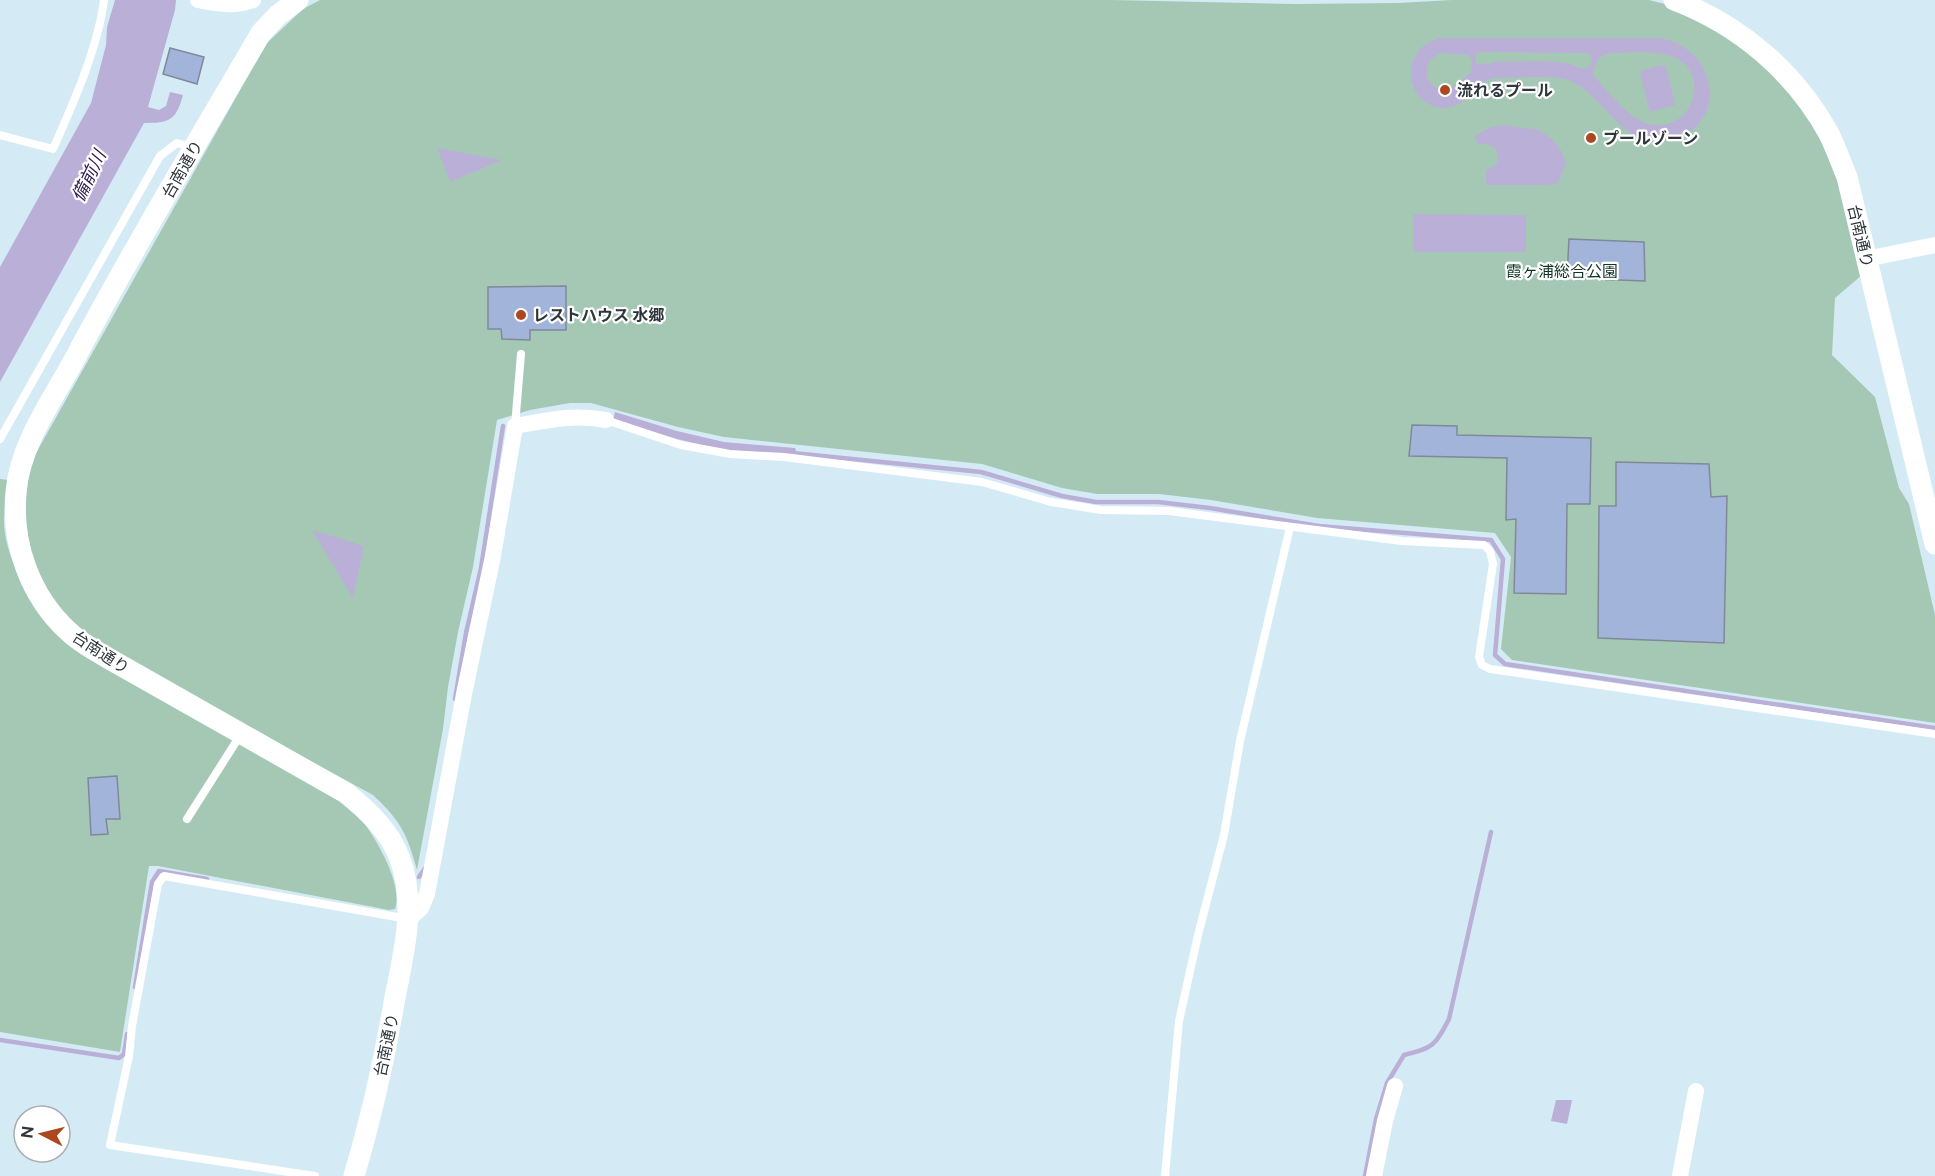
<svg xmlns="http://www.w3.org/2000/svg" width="1935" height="1176" viewBox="0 0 1935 1176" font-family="'Public Sans','Noto Sans JP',sans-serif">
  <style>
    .green { fill: #a5c8b5 }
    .water { fill: #baafd7; fill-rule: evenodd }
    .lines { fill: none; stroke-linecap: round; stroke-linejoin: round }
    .stream { stroke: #baafd7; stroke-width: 4.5 }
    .building { fill: #a2b4da; stroke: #80899a; stroke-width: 1.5 }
    .service { stroke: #fff; stroke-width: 8 }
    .minor { stroke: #fff; stroke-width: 16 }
    .tertiary { stroke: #fff; stroke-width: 21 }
    .poi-dot { fill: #ad471e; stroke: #fff; stroke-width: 2 }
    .labels { text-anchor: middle; stroke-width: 4.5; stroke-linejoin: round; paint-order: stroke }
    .poi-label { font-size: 16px; font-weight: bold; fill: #2e363b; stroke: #fff; text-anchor: start }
    .street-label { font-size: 16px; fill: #2e363b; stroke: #fff }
    .park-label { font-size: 16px; fill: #0e3424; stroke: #fff }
    .water-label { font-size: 18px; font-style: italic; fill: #2f1c4e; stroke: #fff }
  </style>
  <rect width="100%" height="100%" fill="#d4ebf6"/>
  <path class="green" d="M 320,0 L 1111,0 L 1295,4 L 1398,3 L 1452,0 L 1649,0 L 1673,6 L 1750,50 L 1804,107 L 1841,181 L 1862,275 L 1835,298 L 1832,355 L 1875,397 L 1899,488 L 1909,504 L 1935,615 L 1935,723 L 1512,660 L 1501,649 L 1511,557 L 1495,533 L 1317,518 L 1211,500 L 1159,494 L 1097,494 L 1062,488 L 982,464 L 724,437 L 678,427 L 591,403 L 570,403 L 530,410 L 497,420 L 473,567 L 458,632 L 448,687 L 443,729 L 417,870 C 407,834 401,821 373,795 C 300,755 226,716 153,674 C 122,656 82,639 60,609 C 26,564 20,517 31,462 L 266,44 L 303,9 Z
    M 0,479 L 8,480 C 7,492 5,505 4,517 C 3,547 19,577 33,602 L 337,797 C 346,806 356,814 364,823 C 378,842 403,885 395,909 L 389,910 L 158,866 L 149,866 L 120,1052 L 0,1032 Z"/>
  <path class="water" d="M 115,0 L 176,0 L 175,10 L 148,107 L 159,110 L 166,106 L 170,92 L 183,95 C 176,121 169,123 144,123 L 0,382 L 0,267 L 91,103 L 106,45 L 107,27 Z
    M 1439,38 L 1661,38 C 1723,51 1727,131 1666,141 C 1622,149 1601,91 1568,80 C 1553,75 1511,78 1494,78 C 1472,82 1469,107 1444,108 C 1407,108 1395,51 1439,38 ZM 1481,52 L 1584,53 L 1590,54 L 1592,61 L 1589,67 C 1579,71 1576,64 1566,63 C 1542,60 1517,62 1493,62 L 1486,65 L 1476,63 L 1476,54 ZM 1441,53 L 1469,55 L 1472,62 L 1471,72 C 1458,85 1440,100 1427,78 C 1426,65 1429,58 1441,53 ZM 1611,53 C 1629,53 1653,50 1671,56 C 1714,71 1693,135 1648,124 C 1630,120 1606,89 1593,75 C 1595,63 1598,55 1611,53 Z
    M 1661,65 L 1666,66 L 1675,105 L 1650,112 L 1640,75 L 1643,70 Z
    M 1504,125 L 1539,130 L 1553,140 L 1562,152 L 1566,163 L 1558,183 L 1549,185 L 1486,185 L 1486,170 L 1497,164 C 1500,150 1493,142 1478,144 L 1475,136 L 1491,127 Z
    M 437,148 L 502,160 L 450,182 Z
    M 1413,214 L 1526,215 L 1526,252 L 1413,252 Z
    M 615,412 L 677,431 L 724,442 L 795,448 L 798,456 L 723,450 L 677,439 L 613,420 Z
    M 312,530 L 364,546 L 353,598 Z
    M 1556,1100 L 1572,1100 L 1567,1124 L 1551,1121 Z"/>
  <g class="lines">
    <path class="stream" d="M 793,453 L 981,472 L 1062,496 L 1096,502 L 1158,502 L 1210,508 L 1319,526 L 1491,540 L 1503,559 L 1495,655 L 1505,664 L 1935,728
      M 455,699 L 466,633 L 481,568 L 503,426
      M 419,877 L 426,867
      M 135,987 L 152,882 L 159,871 L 207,879
      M 0,1040 L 119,1058 L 124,1054 L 127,1034
      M 1365,1176 L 1376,1119 L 1387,1083 L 1404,1055 C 1433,1048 1435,1046 1449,1019 L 1491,832"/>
  </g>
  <path class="building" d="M 170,48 L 204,57 L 197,84 L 163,74 Z
    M 1569,239 L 1644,242 L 1645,281 L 1567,278 Z
    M 566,286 L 566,330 L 530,330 L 530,340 L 502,339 L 501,329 L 488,329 L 488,287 Z
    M 1412,425 L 1457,426 L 1457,435 L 1591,438 L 1590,504 L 1567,504 L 1566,594 L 1514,593 L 1516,519 L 1506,520 L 1507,458 L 1409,456 Z
    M 1616,462 L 1709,464 L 1711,497 L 1727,496 L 1724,643 L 1598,638 L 1599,506 L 1616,506 Z
    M 117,776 L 120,819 L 106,819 L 108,834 L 91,835 L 88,778 Z"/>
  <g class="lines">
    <path class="service" d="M 0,135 L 53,149 C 73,104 98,48 104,0
      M 606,420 L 681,445 L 730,454 L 784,457 L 982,482 L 1051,502 L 1101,510 L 1169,511 L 1402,541 L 1484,545 L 1490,551 L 1493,564 L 1479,657 L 1482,665 L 1490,669 L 1935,734
      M 515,426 L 521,354
      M 0,439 L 160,156 L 177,143 L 194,148
      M 187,819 L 241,734
      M 315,1176 L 110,1145 L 129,1056 L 132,1026 L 158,884 L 164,876 L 408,919
      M 1165,1176 L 1179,1021 L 1198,935 L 1224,835 L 1240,741 L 1290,527"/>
    <path class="minor" d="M 198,0 C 217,4 234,7 253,0
      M 1866,259 L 1935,245
      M 409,919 L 421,908 L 427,894 L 464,694 L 493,556 L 515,426 C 549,420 572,414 606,420
      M 1374,1176 L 1385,1121 L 1395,1086
      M 1680,1176 L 1696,1091"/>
    <path class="tertiary" d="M 298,0 L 278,15 L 261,33 C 198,141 133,249 74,360 C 52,401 20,444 16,492 C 11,543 30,596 68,631 C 79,642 93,649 106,657 L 346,793 C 368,811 390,831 400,859 C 417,906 403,955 394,1003 C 384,1061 371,1119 354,1176
      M 1674,0 C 1740,25 1795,72 1829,134 C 1836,148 1841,163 1847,177 L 1935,544"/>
  </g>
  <g class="poi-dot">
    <circle cx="1445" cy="90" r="6"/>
    <circle cx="1591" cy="138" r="6"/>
    <circle cx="521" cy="315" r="6"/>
  </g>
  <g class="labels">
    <g class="poi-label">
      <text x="1457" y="96">流れるプール</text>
      <text x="1603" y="144">プールゾーン</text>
      <text x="533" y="321">レストハウス 水郷</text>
    </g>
    <g class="street-label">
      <text transform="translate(182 169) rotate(-60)" y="6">台南通り</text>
      <text transform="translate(1861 236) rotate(77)" y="6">台南通り</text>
      <text transform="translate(101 652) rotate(33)" y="6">台南通り</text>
      <text transform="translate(386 1045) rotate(-78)" y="6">台南通り</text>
    </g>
    <g class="park-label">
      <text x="1562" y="277">霞ヶ浦総合公園</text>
    </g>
    <g class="water-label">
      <text transform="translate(89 176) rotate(-64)" y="6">備前川</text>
    </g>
  </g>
  <g transform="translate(42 1134) rotate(277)"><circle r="28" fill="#ffffff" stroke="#abafb1" stroke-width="1.5"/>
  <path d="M0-4.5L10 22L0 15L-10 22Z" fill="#ad471e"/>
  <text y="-9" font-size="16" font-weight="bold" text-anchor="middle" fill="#2e363b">N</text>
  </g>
</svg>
